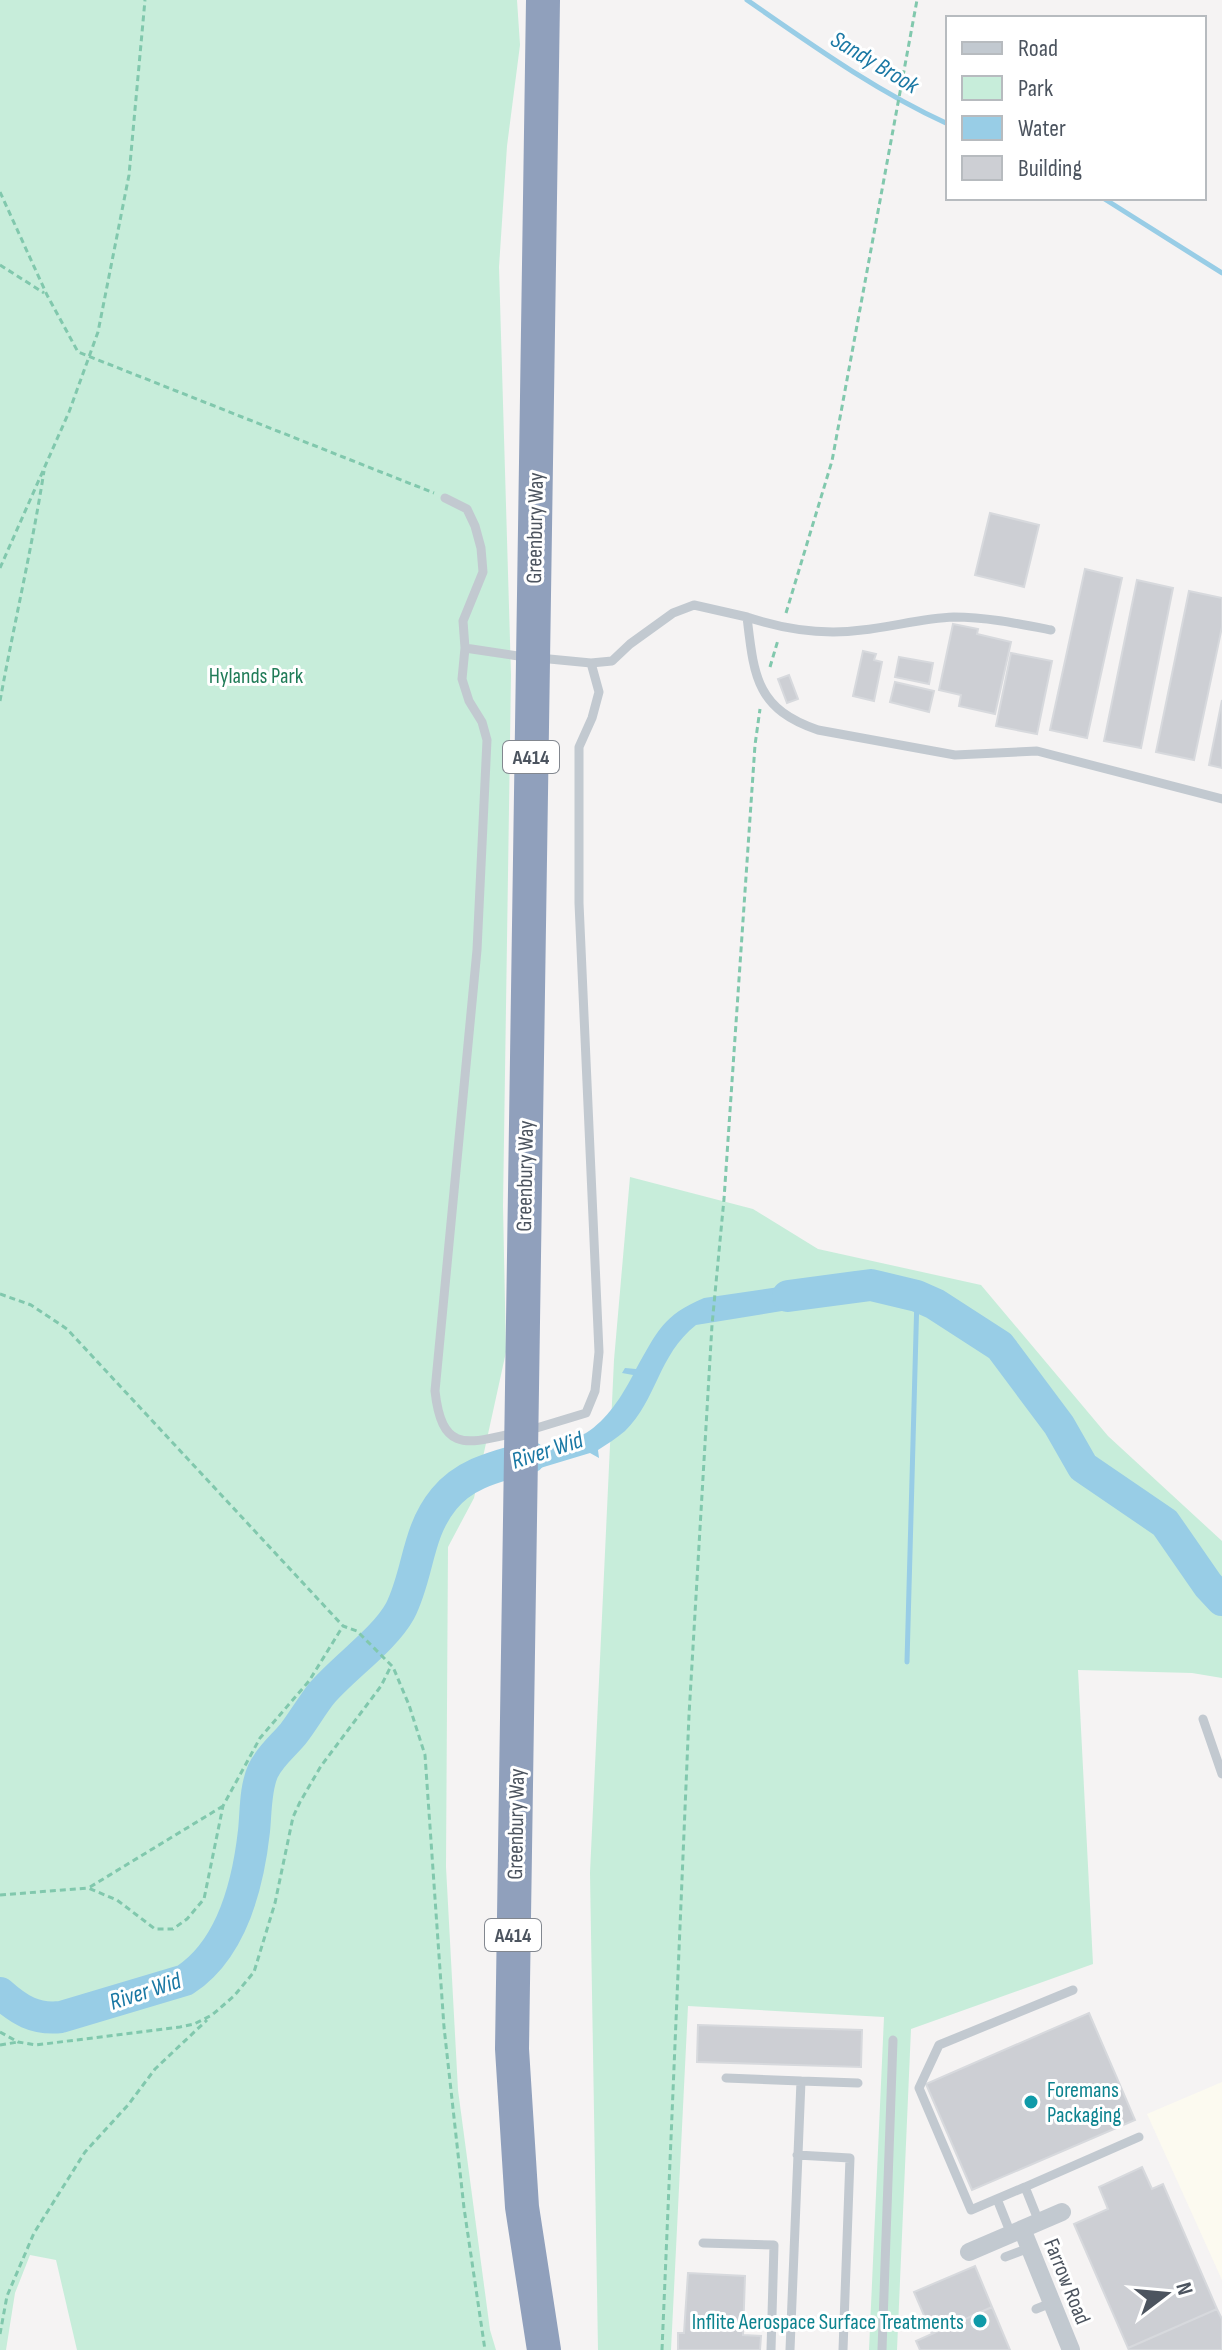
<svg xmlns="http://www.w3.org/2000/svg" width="1222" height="2350" viewBox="0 0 1222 2350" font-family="'Sofia Sans Condensed',sans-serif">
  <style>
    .commercial { fill: #fcfaf0 }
    .green { fill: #c7edda }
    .water { fill: #98cde6 }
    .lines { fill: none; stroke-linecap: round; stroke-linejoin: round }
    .stream { stroke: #98cde6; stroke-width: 5 }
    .river { stroke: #98cde6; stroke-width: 32 }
    .building { fill: #cdcfd4; stroke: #d7d9dd; stroke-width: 2 }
    .path { stroke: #81c8ad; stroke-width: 3; stroke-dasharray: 6 4; stroke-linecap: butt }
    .lane { stroke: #c2c9d0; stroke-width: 9 }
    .street { stroke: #c2c9d0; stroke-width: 18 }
    .highway { stroke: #90a0bc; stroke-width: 34 }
    .culture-dot { fill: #0f9aa8; stroke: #fff; stroke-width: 3 }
    .labels { text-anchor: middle; stroke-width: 6; stroke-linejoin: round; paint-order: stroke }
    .shield { fill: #fff; stroke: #82878f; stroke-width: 2 }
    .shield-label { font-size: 20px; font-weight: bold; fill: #4c545f }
    .street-label { font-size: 22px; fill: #4c545f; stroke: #fff }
    .park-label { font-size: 22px; fill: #217c58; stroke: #fff }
    .culture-label { font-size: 22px; fill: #0d838f; stroke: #fff; text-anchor: start }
    .water-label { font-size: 24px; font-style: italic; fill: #1a78a4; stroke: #fff }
  </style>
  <rect width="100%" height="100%" fill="#f5f3f3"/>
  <path class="commercial" d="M 1222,2082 L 1222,2280 L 1147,2114 Z"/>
  <path class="green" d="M 0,0 L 517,0 L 520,45 L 507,146 L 499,267 L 511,675 L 503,1206 L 506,1352 L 474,1498 L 448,1547 L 446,1867 L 458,2090 L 490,2330 L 496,2350 L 77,2350 L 56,2260 L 30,2255 L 15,2293 L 6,2350 L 0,2350 Z
    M 630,1177 L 753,1209 L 818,1249 L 981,1285 L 1108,1436 L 1222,1541 L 1222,1678 L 1192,1673 L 1078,1670 L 1093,1964 L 911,2029 L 897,2350 L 869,2350 L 884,2017 L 688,2006 L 671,2350 L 598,2350 L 590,1873 L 614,1360 Z"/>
  <path class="water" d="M 827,1280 L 831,1303 L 696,1325 C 658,1355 657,1400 625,1431 C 617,1438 607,1444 598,1450 L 599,1458 L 590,1453 L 491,1483 L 490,1459 C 513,1453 567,1444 586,1433 C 607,1420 622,1396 633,1375 L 622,1373 L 625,1368 L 636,1369 C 657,1332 663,1315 704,1298 Z"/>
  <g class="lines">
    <path class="stream" d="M 747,0 C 812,45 876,91 948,124
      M 1103,198 L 1222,273
      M 907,1662 L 917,1296"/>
    <path class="river" d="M 788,1296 L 871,1285 L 917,1296 L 935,1304 L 1000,1346 L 1059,1425 L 1083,1467 L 1165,1523 L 1208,1585 L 1222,1600
      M 0,1993 C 19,2010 35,2020 61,2017 L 185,1980 C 232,1949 248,1885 254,1831 C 256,1812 255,1789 263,1771 C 270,1756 283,1746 293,1734 C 303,1721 311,1707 321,1694 C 344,1667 384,1640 400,1611 C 419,1574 416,1533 444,1499 C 466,1472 499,1466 530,1457"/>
  </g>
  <path class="building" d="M 990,513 L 1039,525 L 1024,587 L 975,575 Z
    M 1085,569 L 1122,578 L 1087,738 L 1050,730 Z
    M 1137,580 L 1173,588 L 1141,748 L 1104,741 Z
    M 1189,591 L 1222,598 L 1222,627 L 1194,760 L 1156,752 Z
    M 953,624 L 978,629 L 977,634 L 1011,642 L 995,714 L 959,706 L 961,695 L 939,690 Z
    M 863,651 L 876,654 L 874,660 L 882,662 L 874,701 L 853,696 Z
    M 1011,653 L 1052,661 L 1037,734 L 996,726 Z
    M 899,657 L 933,663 L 929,684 L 895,677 Z
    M 789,675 L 798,699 L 787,703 L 778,679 Z
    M 895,682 L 934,691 L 929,712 L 890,702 Z
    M 1222,700 L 1222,768 L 1209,765 Z
    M 1089,2013 L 1135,2120 L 972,2190 L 926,2084 Z
    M 698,2025 L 862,2030 L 861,2067 L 697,2062 Z
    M 1142,2167 L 1152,2189 L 1163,2184 L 1217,2309 L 1128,2348 L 1074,2224 L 1108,2209 L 1099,2187 Z
    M 975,2266 L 992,2307 L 932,2334 L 914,2292 Z
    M 688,2273 L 745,2276 L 743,2335 L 761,2336 L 760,2350 L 678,2350 L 678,2333 L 684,2333 Z
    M 992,2307 L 1010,2350 L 920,2350 L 916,2341 Z
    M 1217,2309 L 1222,2319 L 1222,2350 L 1129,2350 L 1128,2348 Z"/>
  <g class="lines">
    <path class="path" d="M 0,192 L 47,295 L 78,352 L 434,493
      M 0,265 L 44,293
      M 0,568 L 69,412 L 98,332 L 129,175 L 145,0
      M 786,613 L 832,461 L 917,0
      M 770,667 L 778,640
      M 0,701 C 14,624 32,548 44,471
      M 0,1294 L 31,1305 L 67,1329 L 343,1626 L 357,1631 L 393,1667 L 409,1705 L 425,1755 L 444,2027 L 464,2208 L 485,2350
      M 90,1887 L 223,1806
      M 0,1895 L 88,1888 L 117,1900 L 155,1929 L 173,1929 L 187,1919 L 204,1899 L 223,1806 L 260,1738 L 309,1681 L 343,1626
      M 0,2032 L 18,2042 L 36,2045 L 180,2027 L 194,2024 L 212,2015 L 234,1996 L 254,1972 L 275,1903 L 293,1817 L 300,1802 L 321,1766 L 381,1686 L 391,1666
      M 0,2045 L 18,2042
      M 0,2334 L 7,2296 L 34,2233 L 85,2152 L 128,2105 L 155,2069 L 207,2020
      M 662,2350 L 689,1715 L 712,1325 L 724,1199 L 755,745 L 760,709"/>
    <path class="lane" d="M 445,498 L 467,509 L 475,526 L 481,548 L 483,572 L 463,621 L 465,648 L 462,679 L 469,701 L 482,722 L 487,740 L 477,950 L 435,1391 C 442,1453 466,1444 515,1433
      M 747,617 C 783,629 824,635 862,630 C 892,627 923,618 954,617 C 986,617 1020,624 1051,630
      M 465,648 L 525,657
      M 539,658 L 591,663
      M 530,1430 L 586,1413 L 595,1391 L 599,1352 L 579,903 L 579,747 L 592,718 L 599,692 L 591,663 L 612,661 L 630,644 L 673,613 L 694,605 L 747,617 C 754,676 756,709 818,730 L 955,755 L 1037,751 L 1222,799
      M 1203,1719 L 1222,1774
      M 726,2078 L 801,2081 L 790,2350
      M 801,2081 L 858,2083
      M 797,2155 L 850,2158 L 843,2350
      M 1025,2187 L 1139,2137
      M 997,2199 L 1011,2234
      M 1039,2222 L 1025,2187 L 971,2210 L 919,2088 L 939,2045 L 1073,1990
      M 703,2243 L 774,2245 L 771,2350
      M 1005,2257 L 1029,2248
      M 1036,2309 L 1051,2303
      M 882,2350 L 893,2040"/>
    <path class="street" d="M 1022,2229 L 1071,2350
      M 969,2252 L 1062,2212"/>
    <path class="highway" d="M 543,0 L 512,2049 L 522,2207 L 544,2350"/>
  </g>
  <g class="culture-dot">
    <circle cx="1031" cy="2102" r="8"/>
    <circle cx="980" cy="2321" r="8"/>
  </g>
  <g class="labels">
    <g class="shield">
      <rect x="503" y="741" width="56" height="32" rx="6"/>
      <rect x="485" y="1919" width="56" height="32" rx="6"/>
    </g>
    <g class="shield-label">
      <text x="531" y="764">A414</text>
      <text x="513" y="1942">A414</text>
    </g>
    <g class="street-label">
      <text transform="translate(534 528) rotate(-89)" y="8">Greenbury Way</text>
      <text transform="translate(524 1176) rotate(-89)" y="8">Greenbury Way</text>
      <text transform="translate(515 1824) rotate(-89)" y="8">Greenbury Way</text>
      <text transform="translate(1068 2281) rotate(68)" y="8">Farrow Road</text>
    </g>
    <g class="park-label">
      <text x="256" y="683">Hylands Park</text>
    </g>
    <g class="culture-label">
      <text x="1047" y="2097">Foremans<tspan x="1047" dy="25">Packaging</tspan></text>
      <text x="964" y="2329" text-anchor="end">Inflite Aerospace Surface Treatments</text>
    </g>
    <g class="water-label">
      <text transform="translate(875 62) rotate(31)" y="8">Sandy Brook</text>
      <text transform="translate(547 1450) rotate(-18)" y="8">River Wid</text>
      <text transform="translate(145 1991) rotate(-18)" y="8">River Wid</text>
    </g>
  </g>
  <rect x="946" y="16" width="260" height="184" fill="#ffffff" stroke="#b7bbbf" stroke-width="2"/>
  <rect x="962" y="42" width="40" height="12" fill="#c2c9d0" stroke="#b7bbbf" stroke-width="2"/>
  <text x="1018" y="56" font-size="24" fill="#4c545f">Road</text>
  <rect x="962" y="76" width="40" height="24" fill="#c7edda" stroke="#b7bbbf" stroke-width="2"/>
  <text x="1018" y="96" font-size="24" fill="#4c545f">Park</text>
  <rect x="962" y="116" width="40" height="24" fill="#98cde6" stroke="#b7bbbf" stroke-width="2"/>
  <text x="1018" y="136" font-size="24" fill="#4c545f">Water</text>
  <rect x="962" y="156" width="40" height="24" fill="#cdcfd4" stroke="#b7bbbf" stroke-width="2"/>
  <text x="1018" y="176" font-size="24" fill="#4c545f">Building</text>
  <g transform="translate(1166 2294) rotate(74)" stroke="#ffffff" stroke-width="6" paint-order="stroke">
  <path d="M0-6L14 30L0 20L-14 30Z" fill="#4c545f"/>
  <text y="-12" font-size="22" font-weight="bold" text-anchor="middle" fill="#4c545f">N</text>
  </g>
</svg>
